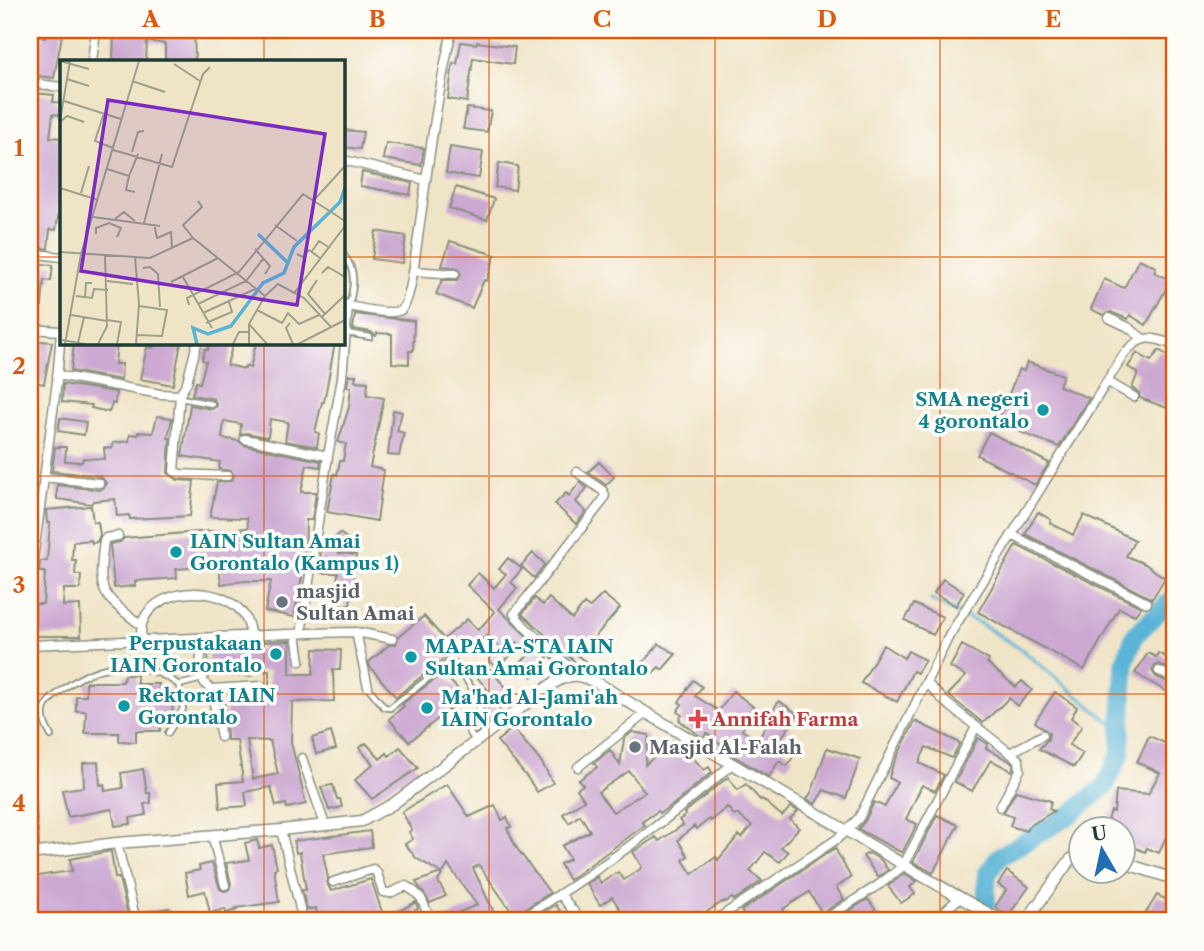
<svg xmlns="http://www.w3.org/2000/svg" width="1204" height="951" viewBox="0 0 1204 951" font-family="'Libre Caslon Text',serif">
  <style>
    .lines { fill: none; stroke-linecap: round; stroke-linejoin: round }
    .stream { stroke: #5ab4d7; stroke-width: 3.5 }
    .river { stroke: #5ab4d7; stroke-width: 19 }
    .building { fill: #cca8d2; fill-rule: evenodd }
    .service-casing { stroke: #88907e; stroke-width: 8 }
    .minor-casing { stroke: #88907e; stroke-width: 11 }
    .tertiary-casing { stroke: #88907e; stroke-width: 13 }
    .service { stroke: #fff; stroke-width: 4.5 }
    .minor { stroke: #fff; stroke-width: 8 }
    .tertiary { stroke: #fff; stroke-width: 10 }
    .grid { fill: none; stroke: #de580e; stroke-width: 2; stroke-opacity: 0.55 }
    .culture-dot { fill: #0f9aa8; stroke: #fdfcf7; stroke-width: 2.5 }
    .worship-dot { fill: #6b7280; stroke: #fdfcf7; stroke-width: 2.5 }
    .health-dot { fill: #e0444e; stroke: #fdfcf7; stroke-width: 2.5 }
    .labels { text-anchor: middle; stroke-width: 7; stroke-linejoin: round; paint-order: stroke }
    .culture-label { font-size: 19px; font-weight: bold; fill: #0d838f; stroke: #fdfcf7; text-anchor: start }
    .worship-label { font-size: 19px; font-weight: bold; fill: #5b616d; stroke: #fdfcf7; text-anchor: start }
    .health-label { font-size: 19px; font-weight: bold; fill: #be3a42; stroke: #fdfcf7; text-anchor: start }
    .inset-river { fill: none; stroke: #5ab4d7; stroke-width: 3.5 }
    .inset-road { fill: none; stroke: #9ca18c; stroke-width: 2 }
    .view { fill: #7b2cbf; fill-opacity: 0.15; stroke: #7b2cbf; stroke-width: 3.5 }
    .inset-edge { fill: none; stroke: #1f3d34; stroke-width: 3.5 }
    .neatline { fill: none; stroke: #de580e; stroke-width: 2.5 }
    .grid-label { font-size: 23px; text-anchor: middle; font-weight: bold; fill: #de580e }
  </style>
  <rect width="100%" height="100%" fill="#fdfcf7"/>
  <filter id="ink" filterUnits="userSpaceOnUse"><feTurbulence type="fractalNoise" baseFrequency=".0143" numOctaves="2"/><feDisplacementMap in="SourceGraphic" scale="14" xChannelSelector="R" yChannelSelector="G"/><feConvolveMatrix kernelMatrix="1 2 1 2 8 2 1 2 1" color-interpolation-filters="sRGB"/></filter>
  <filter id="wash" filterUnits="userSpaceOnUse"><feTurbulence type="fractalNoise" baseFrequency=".00686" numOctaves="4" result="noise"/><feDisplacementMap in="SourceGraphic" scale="28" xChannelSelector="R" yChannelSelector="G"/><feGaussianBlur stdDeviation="1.57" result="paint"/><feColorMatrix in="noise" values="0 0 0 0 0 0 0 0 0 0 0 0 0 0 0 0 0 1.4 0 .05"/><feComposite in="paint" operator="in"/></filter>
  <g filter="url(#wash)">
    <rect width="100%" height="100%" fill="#f0e4c7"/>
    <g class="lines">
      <path class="stream" d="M 931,600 L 981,624 L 1022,650 L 1122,732"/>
      <path class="river" d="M 975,921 L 986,902 L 987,874 L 999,857 L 1067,817 L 1105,786 L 1120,755 L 1125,661 L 1135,635 L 1174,597"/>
    </g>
    <g id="blocks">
      <path class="building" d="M 45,30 L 63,30 L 54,78 L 30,75 L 30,52 L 34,36 L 45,38 Z
        M 114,30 L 194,30 L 195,61 L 165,61 L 165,44 L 147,41 L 146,61 L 113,61 Z
        M 461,42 L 476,44 L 477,42 L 515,47 L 513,64 L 473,58 L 467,102 L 448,99 L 453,63 L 457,64 Z
        M 34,93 L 54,95 L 53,102 L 61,103 L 61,115 L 53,114 L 50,137 L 61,138 L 61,177 L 58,198 L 61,198 L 61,212 L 59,212 L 56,230 L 50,229 L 48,249 L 30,247 L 32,208 L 30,208 L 30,151 L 32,132 L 30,131 L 30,99 L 34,100 Z
        M 467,108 L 491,111 L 487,132 L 463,129 Z
        M 343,130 L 363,132 L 360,149 L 343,147 Z
        M 386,143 L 424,148 L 421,165 L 383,159 Z
        M 450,147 L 483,152 L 479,178 L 446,173 Z
        M 499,163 L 518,166 L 515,190 L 495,187 Z
        M 362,172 L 412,183 L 410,195 L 360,186 Z
        M 456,187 L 494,199 L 487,220 L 449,208 Z
        M 376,231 L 406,236 L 402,263 L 372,259 Z
        M 450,241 L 495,255 L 487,281 L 484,280 L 472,308 L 436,294 L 442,280 L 457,280 L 461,275 L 458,268 L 442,266 Z
        M 1139,259 L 1156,267 L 1154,272 L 1171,280 L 1146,325 L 1130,315 L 1128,319 L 1111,312 L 1103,315 L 1091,309 L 1104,279 L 1124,288 Z
        M 30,263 L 53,265 L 51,281 L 44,280 L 42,306 L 38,306 L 37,323 L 30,322 Z
        M 355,314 L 414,321 L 413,351 L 409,351 L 409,364 L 392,363 L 392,334 L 377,333 L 376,336 L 371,332 L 353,329 Z
        M 30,340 L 52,342 L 44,384 L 30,381 Z
        M 74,343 L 117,343 L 115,364 L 122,364 L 121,380 L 71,371 Z
        M 154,343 L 181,343 L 173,385 L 140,379 L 147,347 L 153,348 Z
        M 210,343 L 233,343 L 227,365 L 245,369 L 245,366 L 250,368 L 256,343 L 335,343 L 324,402 L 322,402 L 315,432 L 319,433 L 317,447 L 285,441 L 288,422 L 270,419 L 268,437 L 246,433 L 240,435 L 241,424 L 224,421 L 222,438 L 239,441 L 244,445 L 321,461 L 320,467 L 307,465 L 301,492 L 316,492 L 312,520 L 306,520 L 305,562 L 294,617 L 265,611 L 271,581 L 243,581 L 221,584 L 219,566 L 176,569 L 177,578 L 135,581 L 135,586 L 114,588 L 110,544 L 120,542 L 124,538 L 248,528 L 247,518 L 210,517 L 217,482 L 231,481 L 234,476 L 231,471 L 219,469 L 220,462 L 182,456 L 190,405 L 212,409 L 217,406 L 214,399 L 192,395 L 196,382 L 200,383 L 206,361 L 202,360 L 205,349 L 208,350 Z
        M 1159,350 L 1174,360 L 1174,389 L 1167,408 L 1140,398 L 1139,393 L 1132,388 L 1138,373 L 1128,367 L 1137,353 L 1151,361 Z
        M 1027,362 L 1063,375 L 1059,386 L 1089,398 L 1059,447 L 997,423 L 1019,369 L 1024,371 Z
        M 349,375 L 356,375 L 355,381 L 368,382 L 367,395 L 384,398 L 370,467 L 384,470 L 377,521 L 327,512 L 334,474 L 337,475 L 340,461 L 343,461 L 346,444 L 338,442 L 349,407 L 351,387 L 347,387 Z
        M 63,384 L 116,392 L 115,404 L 112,403 L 109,412 L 91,408 L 92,405 L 62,402 Z
        M 393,410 L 402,412 L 397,431 L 404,433 L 399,456 L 388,455 Z
        M 157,416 L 172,418 L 168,438 L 170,438 L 168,473 L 178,480 L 194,481 L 190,516 L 130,519 L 129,515 L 117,516 L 115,499 L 93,501 L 91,504 L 57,499 L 57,485 L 99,490 L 104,487 L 106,483 L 100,476 L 52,471 L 55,447 L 66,447 L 65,461 L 82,462 L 83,458 L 105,459 L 104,448 L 112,448 L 113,443 L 129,441 L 130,434 L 138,435 L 138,432 L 153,433 Z
        M 60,418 L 86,422 L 84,435 L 58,431 Z
        M 989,432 L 1049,463 L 1035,485 L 977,455 Z
        M 599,462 L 614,477 L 606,485 L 588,472 Z
        M 580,482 L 587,488 L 576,502 L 586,512 L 576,524 L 555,504 L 566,493 L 569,496 Z
        M 91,506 L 93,522 L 98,522 L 100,535 L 97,542 L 92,543 L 91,540 L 73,542 L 72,560 L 76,560 L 75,575 L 81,575 L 80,589 L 64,589 L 63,606 L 80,605 L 81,636 L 30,636 L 30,623 L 35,623 L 35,604 L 43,604 L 45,572 L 39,572 L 40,561 L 47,561 L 50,523 L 47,523 L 46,510 Z
        M 1038,512 L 1051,520 L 1050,523 L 1073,535 L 1084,515 L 1135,540 L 1126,556 L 1145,564 L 1165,578 L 1152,599 L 1025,534 Z
        M 340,533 L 350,541 L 339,553 L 356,555 L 350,605 L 334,603 L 338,573 L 320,573 L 321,547 L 327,547 Z
        M 1016,545 L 1141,607 L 1135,615 L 1119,608 L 1084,670 L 978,612 Z
        M 533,553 L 545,564 L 534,578 L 521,566 Z
        M 508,558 L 522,569 L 511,582 L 517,588 L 499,609 L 548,657 L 539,665 L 542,668 L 532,677 L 520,663 L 530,654 L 517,642 L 507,653 L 510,656 L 496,668 L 489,659 L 501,648 L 487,635 L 464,656 L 457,648 L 396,697 L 370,667 L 369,662 L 389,645 L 396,644 L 398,637 L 424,616 L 444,639 L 467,619 L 478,630 L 495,612 L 467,585 L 478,573 L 494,588 L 506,574 L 499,569 Z
        M 943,579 L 964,592 L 956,606 L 934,593 Z
        M 603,594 L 620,608 L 578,656 L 589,664 L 584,670 L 522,614 L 535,598 L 543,605 L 549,598 L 572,619 L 584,604 L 589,608 Z
        M 914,604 L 943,617 L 933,635 L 905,620 Z
        M 290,641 L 290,674 L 313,674 L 314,649 L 341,650 L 340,670 L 333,670 L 334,701 L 292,702 L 291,742 L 306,804 L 287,808 L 286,804 L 276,806 L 271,787 L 245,792 L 247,806 L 220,808 L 218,783 L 243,781 L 237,740 L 227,740 L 225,703 L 269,703 L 269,671 L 251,671 L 251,676 L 209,676 L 208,649 L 262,650 L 262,642 ZM 247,740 L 270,741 L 278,774 L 253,779 Z
        M 659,644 L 676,654 L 662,670 L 659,667 L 653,673 L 641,665 Z
        M 883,645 L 904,658 L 908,651 L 925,660 L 917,673 L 913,671 L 897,702 L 861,683 Z
        M 962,645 L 989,660 L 987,663 L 1016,687 L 1022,681 L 1032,690 L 1017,706 L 1009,698 L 983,723 L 948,695 L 966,676 L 950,667 Z
        M 1174,646 L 1174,671 L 1159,664 L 1155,666 L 1152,671 L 1156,677 L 1174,684 L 1172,695 L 1135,673 L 1148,653 L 1156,657 L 1158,653 L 1168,658 Z
        M 489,668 L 508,690 L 496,700 L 477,677 Z
        M 443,673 L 465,697 L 409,742 L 389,719 L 404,706 L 402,704 Z
        M 124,675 L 137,675 L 137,684 L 159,684 L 159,702 L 173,702 L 172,716 L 161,716 L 160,731 L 136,731 L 136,742 L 119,741 L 119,733 L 85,733 L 86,711 L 76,711 L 76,696 L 86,696 L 86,682 L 123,682 Z
        M 693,680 L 702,687 L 695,696 L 719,711 L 733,691 L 756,709 L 742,730 L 757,740 L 774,715 L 771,713 L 779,701 L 798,714 L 777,744 L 793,757 L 787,766 L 779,761 L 769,777 L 732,755 L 707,733 L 703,738 L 679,720 L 682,715 L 677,712 L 682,704 L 679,702 Z
        M 1055,692 L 1077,707 L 1071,718 L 1082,726 L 1069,745 L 1083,753 L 1074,767 L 1039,749 L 1048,739 L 1049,733 L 1035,722 Z
        M 491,699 L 502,713 L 476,732 L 471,725 L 486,713 L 484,710 L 486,703 Z
        M 915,721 L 960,743 L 952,758 L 926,747 L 919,763 L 944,775 L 935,791 L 922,785 L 906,819 L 917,824 L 902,853 L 858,829 L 865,821 L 874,802 L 885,807 L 897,782 L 889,778 L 892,767 Z
        M 1174,727 L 1174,771 L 1167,782 L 1171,785 L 1169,789 L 1174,791 L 1174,804 L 1168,816 L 1174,818 L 1159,853 L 1147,848 L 1145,852 L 1124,843 L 1124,829 L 1105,829 L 1111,811 L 1114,812 L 1116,791 L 1148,794 L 1160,773 L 1137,762 L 1149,736 L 1167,744 Z
        M 513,728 L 542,763 L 553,783 L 537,792 L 527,777 L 497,741 Z
        M 331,732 L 336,749 L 316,754 L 312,738 Z
        M 632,732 L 649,735 L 645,765 L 672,742 L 682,753 L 686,750 L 704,770 L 709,767 L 712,772 L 674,804 L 660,813 L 658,811 L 642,822 L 645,825 L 569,880 L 560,864 L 570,859 L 562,846 L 590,831 L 580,815 L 569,823 L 563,814 L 584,800 L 577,789 L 583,785 L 579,780 L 597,767 L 594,763 L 610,750 L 620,765 L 624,739 ZM 629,771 L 645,792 L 613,812 L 598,792 Z
        M 978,738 L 988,744 L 986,748 L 1013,763 L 1013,769 L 1012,771 L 991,760 L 972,791 L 955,782 Z
        M 366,743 L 380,759 L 387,753 L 389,756 L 400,747 L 418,768 L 372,799 L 355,780 L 373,764 L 359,748 Z
        M 827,748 L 860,759 L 846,798 L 824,790 L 815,804 L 807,799 L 812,791 Z
        M 98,762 L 100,785 L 104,784 L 105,791 L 123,788 L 121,773 L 143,769 L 147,793 L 150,793 L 151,803 L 144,804 L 146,815 L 130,818 L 131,824 L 115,826 L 112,809 L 68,817 L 62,790 L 84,787 L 83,763 Z
        M 728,777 L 738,790 L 746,784 L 760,800 L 762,799 L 782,816 L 791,807 L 798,811 L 790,819 L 799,828 L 781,847 L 788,852 L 780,862 L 765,852 L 750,871 L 762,881 L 734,900 L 732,898 L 725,902 L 724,901 L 692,921 L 608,921 L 622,912 L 612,897 L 600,905 L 587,884 L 597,877 L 601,883 L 618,872 L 624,880 L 639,870 L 642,867 L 633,852 L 656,837 L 659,841 L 683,825 L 679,820 L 686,815 L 684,813 ZM 727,807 L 735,816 L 737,814 L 752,826 L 742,838 L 739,835 L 718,860 L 716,857 L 692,874 L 683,860 L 688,856 L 678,840 L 694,826 L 697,829 L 709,819 L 711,821 Z
        M 447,784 L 469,817 L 495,805 L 502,820 L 507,817 L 511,827 L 507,828 L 516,847 L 550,893 L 514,915 L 479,865 L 473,868 L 498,921 L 483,921 L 480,915 L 466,921 L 437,921 L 477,905 L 448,865 L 438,881 L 446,896 L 430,903 L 416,882 L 441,873 L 416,858 L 405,844 L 413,839 L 409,832 L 412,830 L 402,812 Z
        M 333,785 L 337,799 L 340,799 L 342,807 L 329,810 L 321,787 Z
        M 1016,791 L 1051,801 L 1049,809 L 1054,811 L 1028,827 L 1026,831 L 1010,826 L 1013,817 L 1003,813 Z
        M 35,801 L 39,845 L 30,846 L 30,802 Z
        M 937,815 L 958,825 L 933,873 L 913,862 Z
        M 370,831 L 372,847 L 323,854 L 328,878 L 327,883 L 331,891 L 371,879 L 384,918 L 372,921 L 318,921 L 316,908 L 307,910 L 302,890 L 306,890 L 300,852 L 296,853 L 294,841 Z
        M 257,840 L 259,848 L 272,845 L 277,868 L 274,869 L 279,902 L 236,908 L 237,910 L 226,913 L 225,909 L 210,913 L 205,891 L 189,895 L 185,873 L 200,870 L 199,866 L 212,863 L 220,889 L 224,891 L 229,890 L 231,884 L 226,863 L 249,860 L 245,843 Z
        M 835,848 L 851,878 L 836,887 L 844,899 L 822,913 L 809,892 L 783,909 L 790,921 L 748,921 L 741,911 Z
        M 111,851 L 115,878 L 119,878 L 129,920 L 72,921 L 71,912 L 54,915 L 54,921 L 30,921 L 30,877 L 72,871 L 70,859 Z
        M 869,853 L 881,860 L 888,870 L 878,877 L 863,856 Z
        M 1007,871 L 1029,887 L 1008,916 L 995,907 L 1006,890 L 998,884 Z
        M 904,874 L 917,881 L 910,887 L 915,894 L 901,903 L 888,886 Z
        M 1174,886 L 1174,921 L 1141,921 L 1157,895 L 1165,899 Z
        M 868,899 L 883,921 L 834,921 Z
        M 416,902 L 418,909 L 415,910 L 417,914 L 404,921 L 380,921 Z
        M 556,905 L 567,921 L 538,921 L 535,917 Z
        M 169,908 L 171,921 L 142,921 L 141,913 Z"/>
    </g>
  </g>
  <g filter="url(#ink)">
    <use href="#blocks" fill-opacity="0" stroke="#88907e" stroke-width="2"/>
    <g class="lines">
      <defs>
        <path id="service" d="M 343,254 C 357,271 354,286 349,306
          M 347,333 L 370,337
          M 181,398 L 212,404
          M 179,685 L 202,679
          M 368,687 L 384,707 L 390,708 L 448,663 L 454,662 L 481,702 L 480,708 L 465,725 L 475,741
          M 30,709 L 44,710
          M 51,736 C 47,728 42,720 44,710 C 46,701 55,696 62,690 C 83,674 106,663 134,667 C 150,669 166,675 179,685 L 183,709 L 168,733"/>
        <path id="minor" d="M 92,61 L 96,30
          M 30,83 L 61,87
          M 343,160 L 426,180
          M 30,253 L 61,257
          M 413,271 L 455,274
          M 343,303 L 348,306 C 360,308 392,316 401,310 C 409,304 414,269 415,258 C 426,182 435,105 452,30
          M 1109,318 L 1128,327 L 1142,338
          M 30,329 L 61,331
          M 57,375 L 160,394 L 180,395 L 187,382 L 197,343
          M 1108,382 L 1134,397
          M 180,395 L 174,471 L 180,474 L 227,476
          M 245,439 L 328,456
          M 577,472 L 603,491 L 605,495 L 602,502 L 514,614 L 525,627 L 578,675
          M 43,477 L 99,483
          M 1012,535 L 1147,603
          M 118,536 L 106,538 L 104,541 C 97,594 101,594 141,625
          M 30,583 L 57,381 L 61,331
          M 356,632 L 368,687
          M 296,634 L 300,661
          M 301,634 L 328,456 L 342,378 L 348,306
          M 202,639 C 202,655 195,680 211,689 L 262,686
          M 142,640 C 141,635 141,629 142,624 C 155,580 249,582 250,636
          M 30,645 L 312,633 L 356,632 L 392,639
          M 1159,671 L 1174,678
          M 927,683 L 945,702 L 1019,760 L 1020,770 L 1000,807
          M 211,689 L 221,737
          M 1010,753 L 1043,735
          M 302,758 L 325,825
          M 578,767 L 646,713
          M 281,830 L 303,921
          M 212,835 L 225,885
          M 117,843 L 136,921
          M 333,882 L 373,869 L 377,873 L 383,892 L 390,893 L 406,886 L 415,892 L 421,898 L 431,921
          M 561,895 L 581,921
          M 517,921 C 595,874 662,825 731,765
          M 714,921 L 837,839 L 859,818 L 949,636 L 1124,354 C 1141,334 1151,336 1174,345
          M 822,921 L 880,884 L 903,866 L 976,727
          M 934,921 L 959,898"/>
        <path id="tertiary" d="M 30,854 L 117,843 L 281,830 L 362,821 L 393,804 L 552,684 C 573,672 579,674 601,685 C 681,735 764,782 845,830 C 898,861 949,893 1003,921
          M 1124,863 L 1174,879
          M 1026,921 L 1070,860 L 1082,852"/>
      </defs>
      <use href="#service" class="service-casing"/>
      <use href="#minor" class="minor-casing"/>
      <use href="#tertiary" class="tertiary-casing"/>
      <use href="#service" class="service"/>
      <use href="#minor" class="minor"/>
      <use href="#tertiary" class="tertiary"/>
    </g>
  </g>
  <path class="grid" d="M 264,30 L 264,61M 489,30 L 489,921M 715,30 L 715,921M 940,30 L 940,921M 30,257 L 61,257M 343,257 L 1174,257M 264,343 L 264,921M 30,476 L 1174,476M 30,694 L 1174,694"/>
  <g class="culture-dot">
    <circle cx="1043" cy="410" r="7"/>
    <circle cx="176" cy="552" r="7"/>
    <circle cx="276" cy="654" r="7"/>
    <circle cx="411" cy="657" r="7"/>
    <circle cx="124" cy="706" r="7"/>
    <circle cx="427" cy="708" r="7"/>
  </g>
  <g class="worship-dot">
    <circle cx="282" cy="602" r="7"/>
    <circle cx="635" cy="747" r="7"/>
  </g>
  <path class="health-dot" d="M694.5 708.5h7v7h7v7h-7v7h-7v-7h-7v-7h7z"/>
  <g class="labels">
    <g class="culture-label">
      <text x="1029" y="406" text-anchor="end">SMA negeri<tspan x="1029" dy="22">4 gorontalo</tspan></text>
      <text x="190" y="548">IAIN Sultan Amai<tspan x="190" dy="22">Gorontalo (Kampus 1)</tspan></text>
      <text x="262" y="650" text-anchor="end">Perpustakaan<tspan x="262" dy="22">IAIN Gorontalo</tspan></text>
      <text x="425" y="653">MAPALA-STA IAIN<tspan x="425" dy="22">Sultan Amai Gorontalo</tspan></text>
      <text x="138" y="702">Rektorat IAIN<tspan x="138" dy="22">Gorontalo</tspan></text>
      <text x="441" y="704">Ma'had Al-Jami'ah<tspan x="441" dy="22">IAIN Gorontalo</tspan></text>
    </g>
    <g class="worship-label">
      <text x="296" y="598">masjid<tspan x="296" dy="22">Sultan Amai</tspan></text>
      <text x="649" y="754">Masjid Al-Falah</text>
    </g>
    <g class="health-label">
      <text x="712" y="726">Annifah Farma</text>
    </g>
  </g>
  <g transform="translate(60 60)">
    <rect width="285" height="285" fill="#f0e4c7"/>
    <path class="inset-river" d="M 198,174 L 229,204M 137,284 L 133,268 L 148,274 L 171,266 L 203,223 L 224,213 L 234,187 L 280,142 L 285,128"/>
    <path class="inset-road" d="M 0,1 L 29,9M 114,4 L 140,21M 7,19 L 29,26M 72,21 L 105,32M 4,41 L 61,59M 44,53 L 35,81 L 53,88M 0,61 L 10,1M 0,62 L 7,56 L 24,62M 53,90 L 112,107 L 143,14 L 150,7M 72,92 L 78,72 L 84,71M 47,109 L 69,116 L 78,94M 69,116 L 66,130 L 75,132M 0,128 L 38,140M 21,133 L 29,106M 255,139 L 285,106M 33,157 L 100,166M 55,159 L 64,152 L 75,161M 84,163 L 102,94M 94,164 L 97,178 L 111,172 L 112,187M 215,165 L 237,181M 36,174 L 36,168 L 49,163 L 61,168 L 57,177M 133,178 L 123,165 L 142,147 L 138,141M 195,189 L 210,206 L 205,214M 252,191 L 259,181 L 270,188M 0,192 L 90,198 L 133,178 L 205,236 L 218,224 L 244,238 L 271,267M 237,194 L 243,197 L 249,190 L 260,198M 75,197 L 79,244 L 76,284M 83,208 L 90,207 L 98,214 L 100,247M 262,213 L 268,207 L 285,217M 123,217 L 152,268M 257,220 L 248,234 L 265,254 L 262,257M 47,221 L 73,224M 111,222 L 158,198M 235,232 L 285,166M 16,236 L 32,238 L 34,229 L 48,230M 25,238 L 26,223 L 32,223M 138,244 L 186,221 L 203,199M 129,245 L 127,238 L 179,212 L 243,134 L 285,161M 197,250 L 222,263 L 228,253 L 239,264 L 259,255M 143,253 L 195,229M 265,254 L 285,235M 11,255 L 47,261M 47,260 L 61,262 L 57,284M 146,263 L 172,252 L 169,242M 230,263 L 226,268 L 233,284M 189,264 L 207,284M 77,275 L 102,276 L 107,250 L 79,246M 2,280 L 25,284M 18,283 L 24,257M 5,284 L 21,194 L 79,1M 38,284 L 47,266 L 45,195M 173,284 L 179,272 L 189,272M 189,284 L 189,264 L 205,236M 238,284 L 285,260"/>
    <path class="view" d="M 48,40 L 265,74 L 237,245 L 21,211 Z"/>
    <rect width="285" height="285" class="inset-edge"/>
  </g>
  <rect width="1204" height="951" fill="none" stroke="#fdfcf7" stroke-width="77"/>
  <g transform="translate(1102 850) rotate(351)"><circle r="33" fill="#fdfcf7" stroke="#a4b0a9" stroke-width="2"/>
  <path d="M0-5L12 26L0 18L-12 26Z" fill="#1f6fb2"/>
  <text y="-10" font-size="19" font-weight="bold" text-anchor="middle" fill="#1f3d34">U</text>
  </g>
  <rect x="38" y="38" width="1128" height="874" class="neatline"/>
  <g class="grid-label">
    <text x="151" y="27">A</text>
    <text x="377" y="27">B</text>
    <text x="602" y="27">C</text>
    <text x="827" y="27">D</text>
    <text x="1053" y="27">E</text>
    <text x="19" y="156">1</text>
    <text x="19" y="374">2</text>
    <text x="19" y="593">3</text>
    <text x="19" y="811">4</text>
  </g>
</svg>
